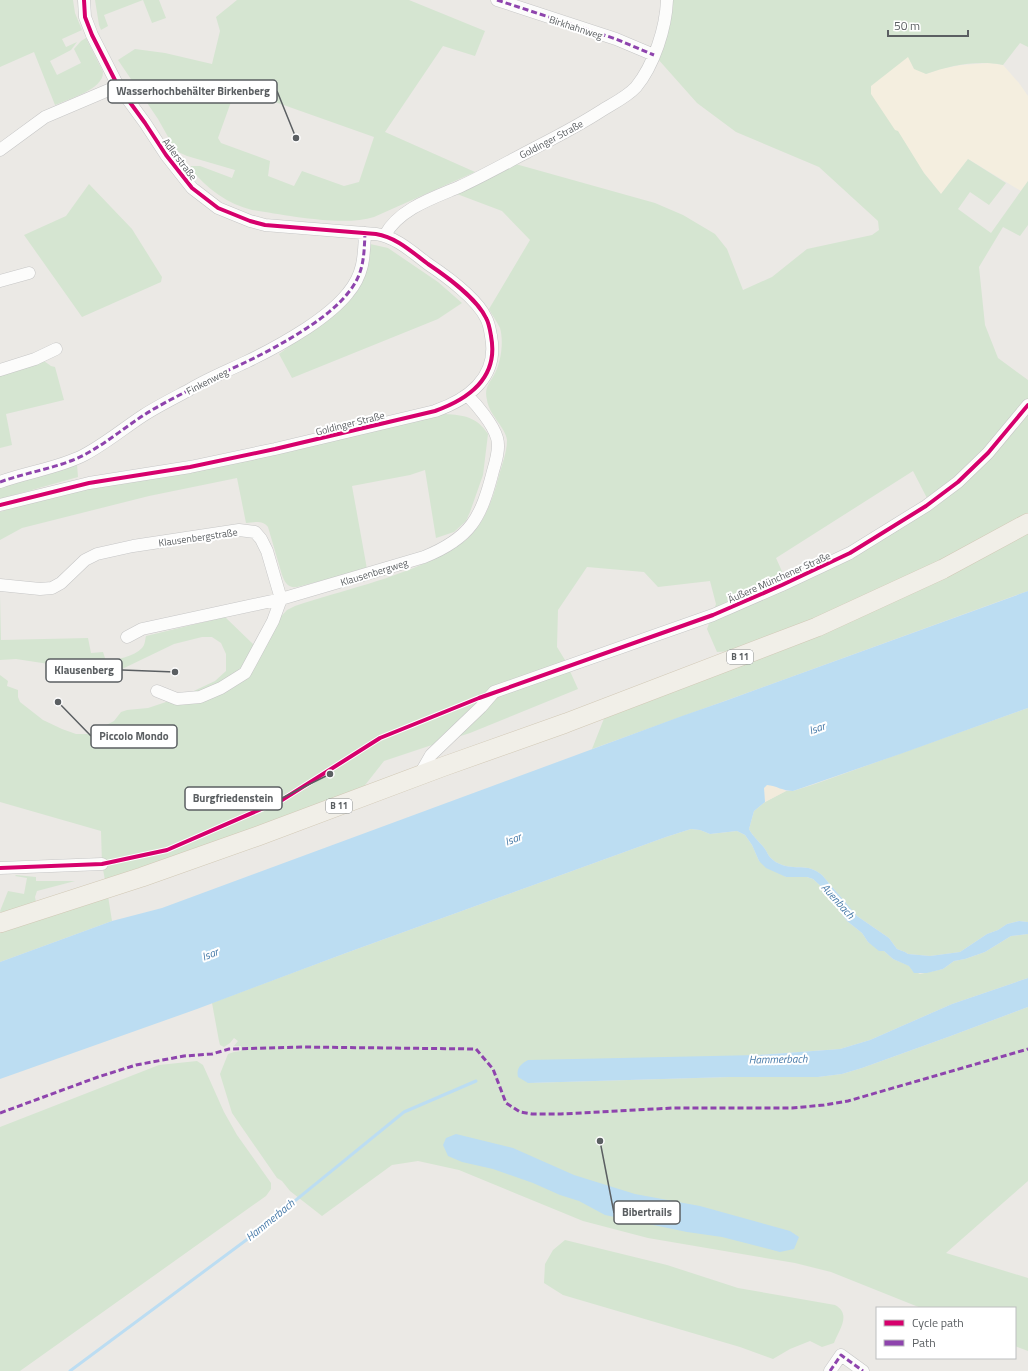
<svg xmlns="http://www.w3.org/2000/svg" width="1028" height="1371" viewBox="0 0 1028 1371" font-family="'Titillium Web',sans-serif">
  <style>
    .commercial { fill: #f4eedf }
    .green { fill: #d5e5d1; fill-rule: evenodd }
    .sand { fill: #f2ebdc }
    .water { fill: #bcddf2 }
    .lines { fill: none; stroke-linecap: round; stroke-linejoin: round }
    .stream { stroke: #bcddf2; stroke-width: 3 }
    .minor-casing { stroke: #c6c6c6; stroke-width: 13 }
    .primary-casing { stroke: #d1c8b5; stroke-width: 20 }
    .minor { stroke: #fcfcfb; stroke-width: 12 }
    .primary { stroke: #f1efe8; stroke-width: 19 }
    .quiet { stroke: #8e44ad; stroke-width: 3; stroke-dasharray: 6 3; stroke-linecap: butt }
    .cycleway-casing { stroke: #fff; stroke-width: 6 }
    .cycleway { stroke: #d6006c; stroke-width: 4 }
    .labels { text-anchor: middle; stroke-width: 4; stroke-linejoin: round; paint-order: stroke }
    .shield { fill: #fff; stroke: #8c8f91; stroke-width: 1 }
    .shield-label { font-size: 9px; font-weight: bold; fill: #5b5f62 }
    .street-label { font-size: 10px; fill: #5b5f62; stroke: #fff }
    .water-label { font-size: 11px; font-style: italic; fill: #477aa8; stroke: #fff }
    .leader { fill: none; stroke: #5b5f62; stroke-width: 1.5 }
    .callout-dot { fill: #5b5f62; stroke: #fff; stroke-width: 1.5 }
    .callout { fill: #fff; stroke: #5b5f62; stroke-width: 1.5 }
    .callout-label { font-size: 11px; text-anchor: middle; font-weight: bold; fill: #5b5f62 }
  </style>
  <rect width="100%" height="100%" fill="#ebe9e5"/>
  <path class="commercial" d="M 906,54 L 926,74 L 940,69 L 961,65 L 990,63 L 1003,65 L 1019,83 L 1028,96 L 1028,181 L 1021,191 L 968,159 L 941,194 L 924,173 L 882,125 L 858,73 Z"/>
  <path class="green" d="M 0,0 L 73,0 L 75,13 L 82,30 L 62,39 L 66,47 L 77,42 L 71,50 L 50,61 L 57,75 L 81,63 L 74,49 L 81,41 L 86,38 L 103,72 C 104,89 69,99 55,105 L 34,52 L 0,67 Z
    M 95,0 L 159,0 L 166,18 L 152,23 L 143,0 L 104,15 L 108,26 L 101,30 L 99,25 Z
    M 237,0 L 409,0 L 485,31 L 475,56 L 443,46 L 385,132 L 475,172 L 374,217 C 343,227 285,215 252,210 C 228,204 207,189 191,169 L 191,166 L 200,166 L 232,178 L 235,170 L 187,156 L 176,151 L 158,119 L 118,60 L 135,49 L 165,53 L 212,64 L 220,31 L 216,17 ZM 236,88 L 374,137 L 359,182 L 344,186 L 302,171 L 294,186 L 268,176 L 270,161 L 221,143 L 218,138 Z
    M 672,0 L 1028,0 L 1028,47 L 1020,43 L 1003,65 C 978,60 951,65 926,74 L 914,69 L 908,57 L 871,86 L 871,94 L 895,130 L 898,131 L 924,173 L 941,194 L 968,159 L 1006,183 L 989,205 L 970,192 L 958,209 L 991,233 L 1028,181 L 1028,225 L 1020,236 L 1003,227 L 979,267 L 985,325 L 998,358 L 1028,380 L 1028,514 L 985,538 L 858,601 L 733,651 L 717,652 L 707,629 L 716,604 L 710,581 L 658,587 L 644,572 L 587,567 L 558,610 L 557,647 L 565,660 L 578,689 L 470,733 L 429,746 L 384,761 L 362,789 L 256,829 L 105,880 L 102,864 L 101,831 L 0,802 L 0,675 L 8,681 L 7,686 L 18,690 L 18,697 L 20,702 L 43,720 L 62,729 L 76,734 L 89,734 L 114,721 L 121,712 L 127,710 L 148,708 L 181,697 L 215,681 L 226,671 L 226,654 L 221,643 L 212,637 L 202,637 L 174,644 L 120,670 L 62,666 L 16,659 L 0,660 L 0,595 L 1,640 L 88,638 L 91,653 L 103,652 L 106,661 C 117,659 134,657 142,648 C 145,645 145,640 146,636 L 225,617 L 254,645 L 287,610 L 295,606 C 343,590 392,580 438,557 C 450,550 464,544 473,533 C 486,518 493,498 498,479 C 501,467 507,453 507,440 C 506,428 489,415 487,400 C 484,388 489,384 494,375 C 501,363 504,342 500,328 C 497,322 492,315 489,309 L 530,240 L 502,211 L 457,194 L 512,163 L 655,203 L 683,215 L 715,234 L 727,249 L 743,290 L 772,277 L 807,249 L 872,235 L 879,230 L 878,221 L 819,167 L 736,132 L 697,103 L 657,58 C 665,40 674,20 672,0 ZM 913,471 L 928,500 L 817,566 L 785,578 L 776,558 Z
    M 89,184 L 132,229 L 162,277 L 161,282 L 82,317 L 24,235 L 66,216 Z
    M 370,244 L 388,248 L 438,282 L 462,303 L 438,319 L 292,378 L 279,354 L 331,315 Z
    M 44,361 L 51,366 L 55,367 L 64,400 L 6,414 L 12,445 L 0,448 L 0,374 Z
    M 445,414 C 464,415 477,417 488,434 L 483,475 L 470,512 L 466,521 L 454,532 L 436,538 L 425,470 L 410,475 L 352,486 L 367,569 L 297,587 C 288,588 285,583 282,575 L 268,527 C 263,520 254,522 246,523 L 237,478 L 149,496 L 22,528 L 0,540 L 0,512 L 28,503 L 92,488 L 417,418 Z
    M 77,464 L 78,477 L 0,499 L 0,487 Z
    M 1028,531 L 1028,591 L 592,749 L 605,716 Z
    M 1028,708 L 1028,922 L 1019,921 L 1007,924 L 998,930 L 987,934 L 960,952 L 930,956 L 908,954 L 905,952 L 897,949 L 889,938 L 857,916 L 822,875 C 806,862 796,871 780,864 C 777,863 774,861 772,859 C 769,857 767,852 765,849 C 760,842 753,837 749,829 L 754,811 L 765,802 L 786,791 L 793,791 L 815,784 Z
    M 691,829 L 700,830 L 710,834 L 737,831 L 745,835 L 752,845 L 759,861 L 786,877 L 807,877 L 813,879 L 825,890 L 829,897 L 847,921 L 862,933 L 868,942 L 884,951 L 893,959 L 910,966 L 912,970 L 920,974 L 943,969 L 954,961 L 965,959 L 985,952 L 1011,936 L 1028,934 L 1028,978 L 952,1004 L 870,1040 L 840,1049 L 758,1055 L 528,1083 L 730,1077 L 818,1077 L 842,1074 L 862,1068 L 948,1037 L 1028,1007 L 1028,1181 L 946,1253 L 1028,1278 L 1028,1351 L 1015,1346 L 1015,1308 L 921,1308 L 831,1272 L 795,1263 L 648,1238 L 583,1221 L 459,1170 L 418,1161 L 392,1165 L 322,1216 L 290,1191 L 282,1181 L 277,1178 L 232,1113 L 220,1074 L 228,1054 L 234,1052 L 241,1051 L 241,1046 L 234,1046 L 238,1041 L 234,1038 L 230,1043 L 224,1047 L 220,1045 L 219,1041 L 212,1003 L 346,953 L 666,837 Z
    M 16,875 L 36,877 L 36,881 L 75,881 L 37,891 L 35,897 L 36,902 L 3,916 L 0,911 L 8,891 L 24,894 L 27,878 L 15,876 Z
    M 108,896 L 112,921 L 0,962 L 0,933 Z
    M 197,1061 L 203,1065 L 224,1112 L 237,1135 L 271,1183 L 271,1189 L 266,1196 L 20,1371 L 0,1371 L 0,1127 L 159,1065 Z
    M 565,1240 L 667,1265 L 738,1288 L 835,1305 C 852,1314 839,1330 834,1343 L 822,1347 L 810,1341 L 790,1349 L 773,1359 L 740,1347 L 563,1295 L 544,1283 L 545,1264 L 553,1250 Z"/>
  <path class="sand" d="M 767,785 L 774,786 L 786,791 L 765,802 L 764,788 Z"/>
  <path class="water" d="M 1028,591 L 1028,708 L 903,753 L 793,791 C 783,791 777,786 767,785 L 764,788 L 765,802 L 754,811 L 749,829 C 753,837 760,842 765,849 C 767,852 769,857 772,859 C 774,861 777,863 780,864 C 796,871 806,862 822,875 L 857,916 L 889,938 L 897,949 L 905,952 L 908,954 L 930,956 L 960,952 L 987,934 L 998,930 L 1007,924 L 1019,921 L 1028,922 L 1028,934 L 1011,936 L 985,952 L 965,959 L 954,961 L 943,969 L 927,973 L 914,973 L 909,966 L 893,959 L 884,951 L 879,951 L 868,942 L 862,933 L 847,921 L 829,897 L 825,890 L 813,879 L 807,877 L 786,877 L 766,868 L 759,861 L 752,845 L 745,835 L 737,831 L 710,834 L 700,830 L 691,829 L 666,837 L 346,953 L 197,1009 L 0,1079 L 0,962 L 112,921 L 162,908 L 682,716 L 725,701 Z
    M 1028,978 L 1028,1007 L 948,1037 L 862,1068 L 842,1074 L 818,1077 L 730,1077 L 528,1083 L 518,1077 C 516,1068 521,1064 528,1060 L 758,1055 L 840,1049 L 870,1040 L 952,1004 Z
    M 456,1134 L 513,1148 L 574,1175 L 635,1194 L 700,1206 L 790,1231 L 799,1237 L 794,1249 L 780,1252 L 722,1237 L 687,1232 L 605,1215 L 579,1201 L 560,1195 L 533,1183 L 493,1169 L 462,1162 L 448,1156 L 443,1145 L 446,1138 Z"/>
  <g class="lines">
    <path class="stream" d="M 70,1371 L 253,1235 L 404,1112 L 476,1081"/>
    <defs>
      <path id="minor" d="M 497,0 L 616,39 L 654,55
        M 0,150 L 45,117 L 118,86
        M 385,235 C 399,209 433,198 459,187 C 483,176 506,163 529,151 C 554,138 578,126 601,111 C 612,104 627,97 636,87 C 654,65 666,28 667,0
        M 0,281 L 29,273
        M 0,370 L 35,359 L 56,349
        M 0,482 C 27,472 59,468 84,455 C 105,444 124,428 144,415 C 158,406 174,398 189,390 C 207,379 227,371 246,362 C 267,352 287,341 307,328 C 322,318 337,307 348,293 C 364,274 364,256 365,233
        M 0,505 L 89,483 L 190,467 L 275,449 L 435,411 C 469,399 499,377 491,336 C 490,330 489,323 486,318 C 477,299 446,276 428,264 C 412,252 396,237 376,234 L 265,225 L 250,221 L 218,208 L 192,188 L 166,155 L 145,123 L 118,86 L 92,35 L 85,17 L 84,0
        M 0,585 L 40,589 L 52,588 L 61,583 L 85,560 L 97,554 L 133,546 L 239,530 L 255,532 L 261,539 L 267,551 L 281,599 L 273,621 L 245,673 L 221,688 L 200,697 L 177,699 L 157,691
        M 127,637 L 142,629 L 281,599 L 424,557 C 471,538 481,518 493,471 C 496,461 500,448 497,438 C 493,424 477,405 467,395
        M 419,776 L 431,755 L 481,707 L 494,692 L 713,615 L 782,585 L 850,553 L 926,506 L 958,482 L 988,453 L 1028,405
        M 0,868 L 102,864
        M 830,1371 L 841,1355 L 863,1371"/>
      <path id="primary" d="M 0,923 L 142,877 L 258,836 L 442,767 L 566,723 L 817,627 L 943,569 L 1028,523"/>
    </defs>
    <use href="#minor" class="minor-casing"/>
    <use href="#primary" class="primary-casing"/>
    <use href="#minor" class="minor"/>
    <use href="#primary" class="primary"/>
    <path class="quiet" d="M 497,0 L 616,39 L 654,55
      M 0,482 C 27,472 59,468 84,455 C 105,444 124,428 144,415 C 158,406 174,398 189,390 C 207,379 227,371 246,362 C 267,352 287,341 307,328 C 322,318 337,307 348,293 C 364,274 364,256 365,233
      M 0,1113 L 98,1077 L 136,1065 L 184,1056 L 212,1054 L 229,1049 L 301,1047 L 476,1049 L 493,1069 L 506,1103 L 520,1112 L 532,1114 L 561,1114 L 673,1108 L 792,1108 L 824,1105 L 848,1101 L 1028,1049
      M 830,1371 L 841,1355 L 863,1371"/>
    <defs>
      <path id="cycleway" d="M 0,505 L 89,483 L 190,467 L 275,449 L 435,411 C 469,399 499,377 491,336 C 490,330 489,323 486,318 C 477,299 446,276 428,264 C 412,252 396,237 376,234 L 265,225 L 250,221 L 218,208 L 192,188 L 166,155 L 145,123 L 118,86 L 92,35 L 85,17 L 84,0
        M 0,868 L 102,864 L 167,850 L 282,800 L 380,738 L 479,698 L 713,615 L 782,585 L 850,553 L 926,506 L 958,482 L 988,453 L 1028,405"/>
    </defs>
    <use href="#cycleway" class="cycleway-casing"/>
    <use href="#cycleway" class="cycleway"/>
  </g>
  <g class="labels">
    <g class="shield">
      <rect x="727" y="650" width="26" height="14" rx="3"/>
      <rect x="326" y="799" width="26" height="14" rx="3"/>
    </g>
    <g class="shield-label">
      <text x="740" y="660">B 11</text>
      <text x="339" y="809">B 11</text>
    </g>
    <g class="street-label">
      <text transform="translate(576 27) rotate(18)" y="4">Birkhahnweg</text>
      <text transform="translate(551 139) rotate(-28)" y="4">Goldinger Straße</text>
      <text transform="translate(180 159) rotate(53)" y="4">Adlerstraße</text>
      <text transform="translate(207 381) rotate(-27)" y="4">Finkenweg</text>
      <text transform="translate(350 423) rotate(-14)" y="4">Goldinger Straße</text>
      <text transform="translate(198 537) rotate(-8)" y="4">Klausenbergstraße</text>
      <text transform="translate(374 572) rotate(-17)" y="4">Klausenbergweg</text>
      <text transform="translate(779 577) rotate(-24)" y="4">Äußere Münchener Straße</text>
    </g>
    <g class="water-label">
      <text transform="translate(817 728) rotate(-20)" y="4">Isar</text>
      <text transform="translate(513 839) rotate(-21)" y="4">Isar</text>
      <text transform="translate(838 901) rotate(48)" y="4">Auenbach</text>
      <text transform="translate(210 954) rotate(-21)" y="4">Isar</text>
      <text transform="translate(778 1059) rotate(-1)" y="4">Hammerbach</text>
      <text transform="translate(270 1220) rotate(-39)" y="4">Hammerbach</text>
    </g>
  </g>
  <path class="leader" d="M296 138L277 91M175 672L122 670M58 702L91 736M330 774L282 798M600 1141L614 1213"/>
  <g class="callout-dot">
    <circle cx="296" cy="138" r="4"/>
    <circle cx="175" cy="672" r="4"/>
    <circle cx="58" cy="702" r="4"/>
    <circle cx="330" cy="774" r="4"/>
    <circle cx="600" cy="1141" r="4"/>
  </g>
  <g class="callout">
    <rect x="108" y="80" width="169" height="23" rx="4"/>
    <rect x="46" y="659" width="76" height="23" rx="4"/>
    <rect x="91" y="725" width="86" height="23" rx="4"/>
    <rect x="185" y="787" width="97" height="23" rx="4"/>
    <rect x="614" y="1201" width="66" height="23" rx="4"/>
  </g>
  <g class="callout-label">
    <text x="193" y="95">Wasserhochbehälter Birkenberg</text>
    <text x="84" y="674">Klausenberg</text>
    <text x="134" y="740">Piccolo Mondo</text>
    <text x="233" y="802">Burgfriedenstein</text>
    <text x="647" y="1216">Bibertrails</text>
  </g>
  <rect x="876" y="1307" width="140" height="52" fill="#ffffff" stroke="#bdbfc0"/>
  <rect x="884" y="1320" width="20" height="6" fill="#d6006c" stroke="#bdbfc0"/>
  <text x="912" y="1327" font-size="12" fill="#5b5f62">Cycle path</text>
  <rect x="884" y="1340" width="20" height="6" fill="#8e44ad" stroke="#bdbfc0"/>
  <text x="912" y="1347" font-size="12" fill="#5b5f62">Path</text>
  <path d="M888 30v6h80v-6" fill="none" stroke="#5b5f62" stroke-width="2"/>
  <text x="894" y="30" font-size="12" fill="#5b5f62" stroke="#ffffff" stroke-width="3" paint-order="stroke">50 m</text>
</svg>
